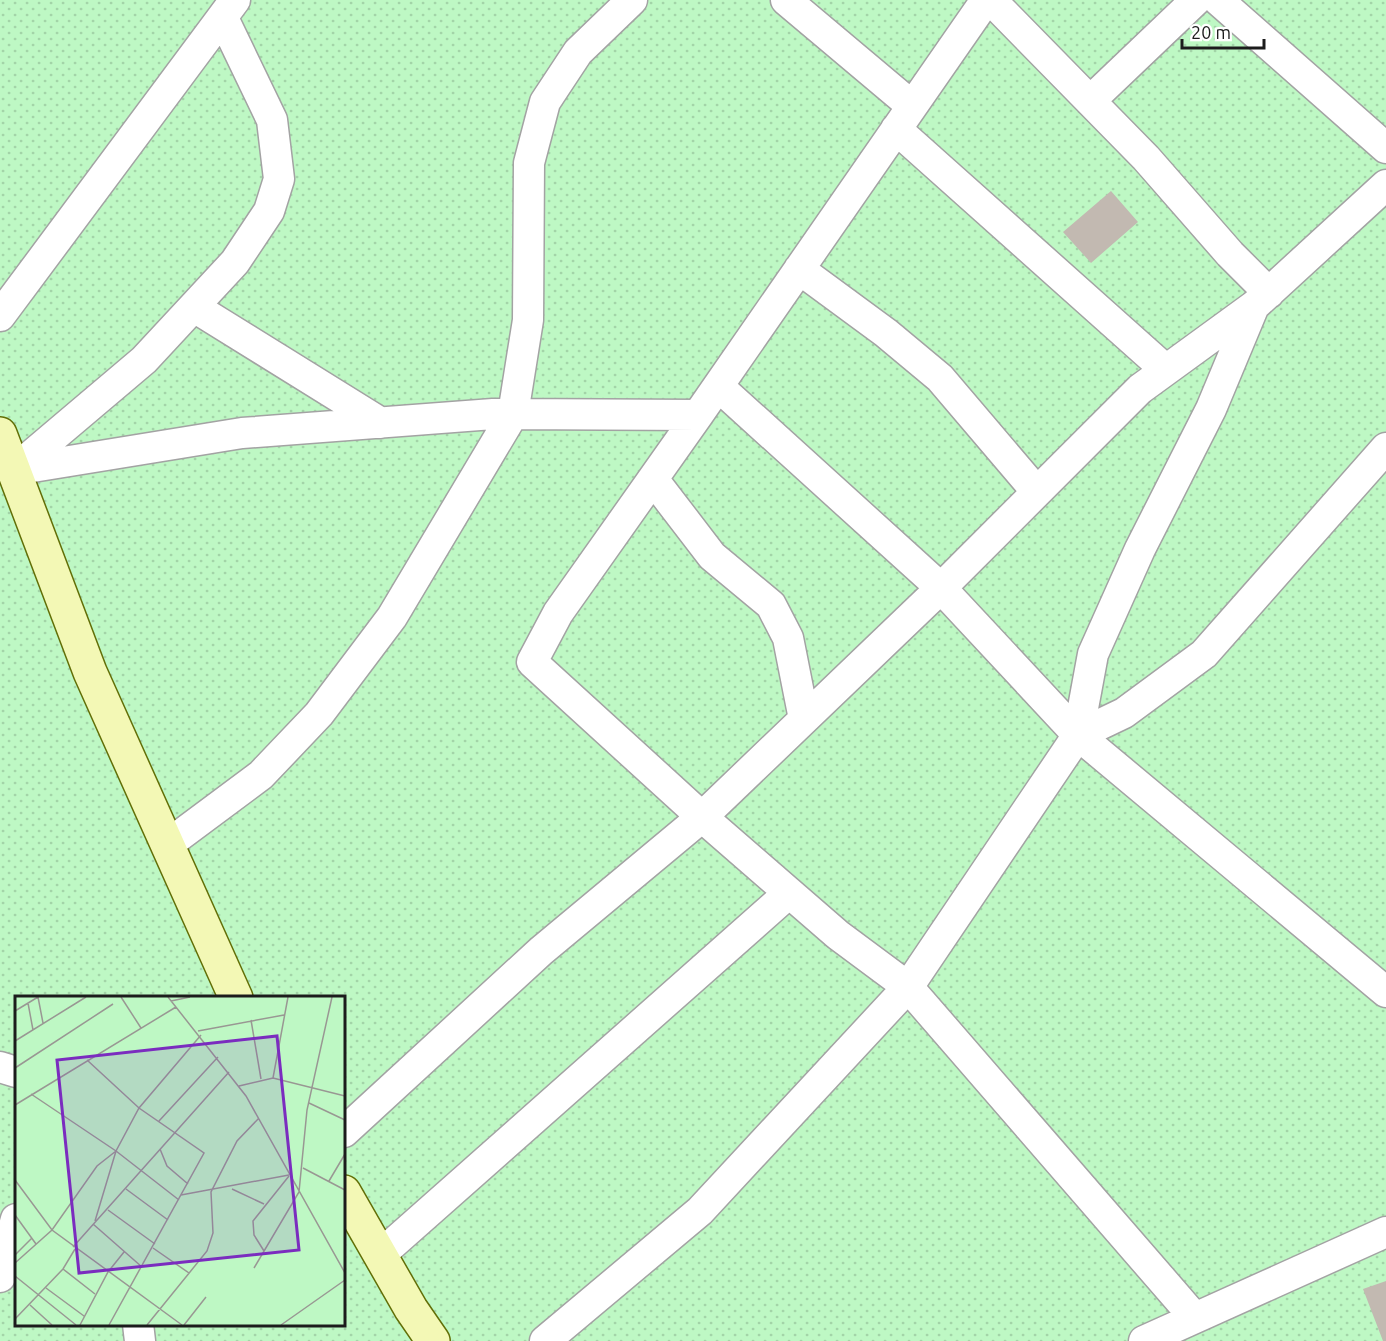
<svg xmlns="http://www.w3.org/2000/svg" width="1386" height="1341" viewBox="0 0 1386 1341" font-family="Ubuntu,sans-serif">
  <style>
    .park { fill: url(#park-dots); fill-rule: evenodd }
    .building { fill: #c2b9b1 }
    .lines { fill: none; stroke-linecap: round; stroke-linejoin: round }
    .street-casing { stroke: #a3a3a3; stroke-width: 33 }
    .secondary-casing { stroke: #626f07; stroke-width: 36 }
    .street { stroke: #fff; stroke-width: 30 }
    .secondary { stroke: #f3f8b5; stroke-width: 33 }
    .inset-road { fill: none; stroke: #999793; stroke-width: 1.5 }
    .view { fill: #7b2cbf; fill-opacity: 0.15; stroke: #7b2cbf; stroke-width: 3 }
    .inset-edge { fill: none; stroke: #1c1c1c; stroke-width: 3 }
  </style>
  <defs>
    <pattern id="park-dots" width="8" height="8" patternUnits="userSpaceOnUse" patternTransform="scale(1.5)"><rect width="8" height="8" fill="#bef8c4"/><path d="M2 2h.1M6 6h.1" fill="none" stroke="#a3d4a8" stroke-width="1.8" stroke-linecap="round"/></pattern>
  </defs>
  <rect width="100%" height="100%" fill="#ede9e2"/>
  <path class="park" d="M 0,0 L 1386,0 L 1386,1341 L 0,1341 ZM 16,998 L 344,998 L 344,1324 L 16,1324 Z"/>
  <path class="building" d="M 1111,191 L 1138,222 L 1091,263 L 1063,232 Z
    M 1386,1281 L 1386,1341 L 1383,1341 L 1363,1289 Z"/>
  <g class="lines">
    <defs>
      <path id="street" d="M 786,0 L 912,106
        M 986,0 L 698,415 L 558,613 L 532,662 L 702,817 L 838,935 L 908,987 L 1195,1318
        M 991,0 L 1146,158 L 1230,254 L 1269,293
        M 1218,0 L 1386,148
        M 1090,101 L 1196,0
        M 896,129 L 1166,370
        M 799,269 L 886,333 L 940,378 L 1037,492
        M 194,307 L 381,423
        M 0,316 L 235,0
        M 718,386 L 941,588 L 1078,735 L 1386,992
        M 14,470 L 242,433 L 493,414 L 698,415
        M 14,470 L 144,360 L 235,262 L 269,211 L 279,179 L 272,120 L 223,18
        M 653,479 L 712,556 L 771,605 L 788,638 L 804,719
        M 1078,735 L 1124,713 L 1204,654 L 1386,448
        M 167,845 L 261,775 L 319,714 L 392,617 L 513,414 L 528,320 L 529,163 L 545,102 L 578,52 L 632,0
        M 0,1067 L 16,1072
        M 344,1132 L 541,951 L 702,817 L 941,588 L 1140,389 L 1254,306 L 1386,185
        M 380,1255 L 789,893
        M 0,1277 L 16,1219
        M 138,1324 L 140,1341
        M 545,1341 L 700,1211 L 908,987 L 1078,735 L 1093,654 L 1140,549 L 1211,409 L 1254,306
        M 1144,1341 L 1386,1232"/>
      <path id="secondary" d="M 0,434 L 90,672 L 236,998
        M 344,1192 L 411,1309 L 433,1341"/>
    </defs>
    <use href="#street" class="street-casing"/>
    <use href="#secondary" class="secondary-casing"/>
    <use href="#street" class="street"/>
    <use href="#secondary" class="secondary"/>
  </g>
  <g transform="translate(15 996)">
    <rect width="330" height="330" fill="#ede9e2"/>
    <path d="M 0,1 L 330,1 L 330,329 L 0,329 Z" fill="#bef8c4"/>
    <path class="inset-road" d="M 23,1 L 28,27M 106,1 L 126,32M 153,1 L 231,100 L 330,277M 156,5 L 175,1M 13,7 L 18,34M 0,15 L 23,1M 236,24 L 246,83M 183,35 L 269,19M 0,45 L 71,1M 72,64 L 124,112 L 189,157 L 94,329M 0,72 L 98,8M 258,82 L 273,1M 224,90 L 258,82 L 330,100M 16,98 L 101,155 L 164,204M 294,107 L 330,124M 0,109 L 161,11M 144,125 L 203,61M 145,153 L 152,170 L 173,188M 288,172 L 330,194M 0,184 L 37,234 L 167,329M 314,185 L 330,158M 111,193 L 153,224M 217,193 L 249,208M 166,199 L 274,179M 93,214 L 140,248M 0,219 L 21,248M 80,225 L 101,155 L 124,112 L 186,39M 78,228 L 127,271M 58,251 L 214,76M 138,252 L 174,277M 249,255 L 239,239 L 238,225 L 274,180M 0,259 L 17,242M 0,267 L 37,234 L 82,170 L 101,155M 239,272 L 284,196 L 292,114 L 317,1M 48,273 L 80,298M 0,280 L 61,329M 31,292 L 69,320M 15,309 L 37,329M 0,323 L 48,273 L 60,253M 65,329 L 93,276 L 109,256M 132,329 L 192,255 L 198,237 L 196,196 L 222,145 L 244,122M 169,329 L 191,301M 266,329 L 330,284"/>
    <path class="view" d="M 262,40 L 284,254 L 64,277 L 42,64 Z"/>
    <rect width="330" height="330" class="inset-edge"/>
  </g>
  <path d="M1182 39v9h82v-9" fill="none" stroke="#1c1c1c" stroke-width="3"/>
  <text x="1191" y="39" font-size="18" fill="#1c1c1c" stroke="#ffffff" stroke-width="4.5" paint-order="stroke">20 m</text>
</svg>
